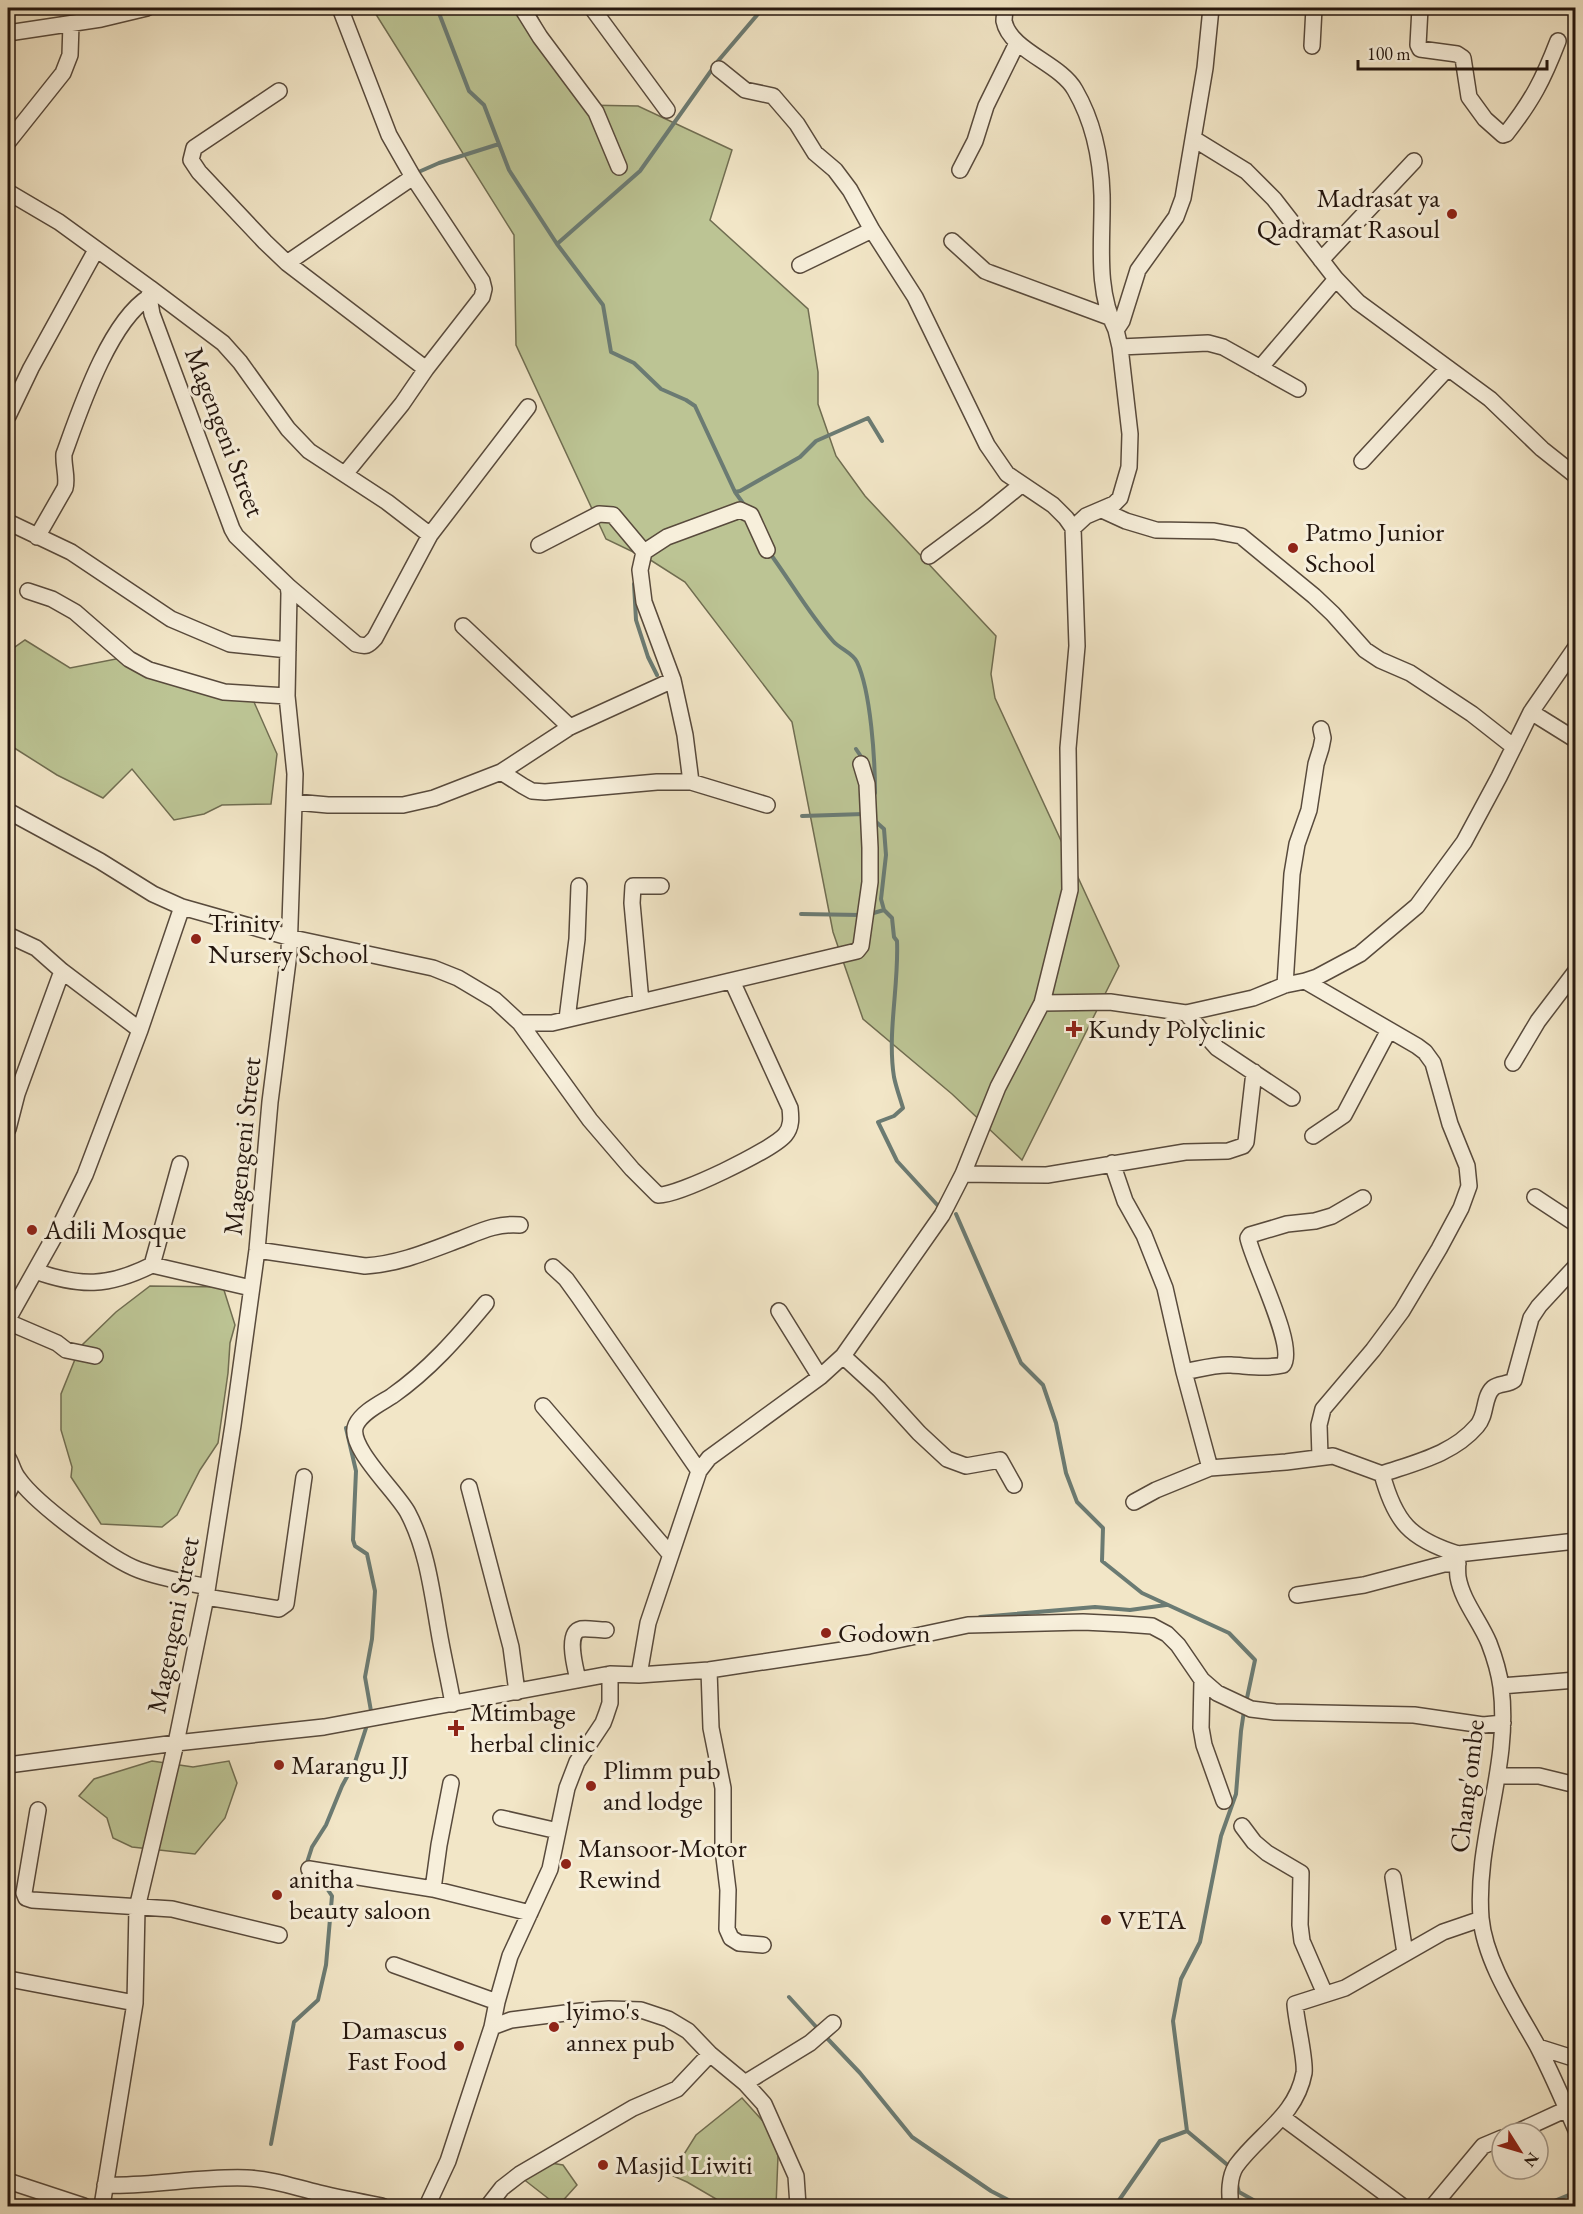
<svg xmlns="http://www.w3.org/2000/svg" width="1583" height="2214" viewBox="0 0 1583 2214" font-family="'EB Garamond',serif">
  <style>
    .green { fill: #bcc494; stroke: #706d51; stroke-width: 1.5 }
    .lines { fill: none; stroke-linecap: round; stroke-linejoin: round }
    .stream { stroke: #6b7b73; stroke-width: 4 }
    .minor-casing { stroke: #584a3c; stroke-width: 18 }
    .minor { stroke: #f7efdb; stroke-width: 15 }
    .poi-dot { fill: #8f2418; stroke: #f7efdb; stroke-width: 2 }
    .labels { text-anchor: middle; stroke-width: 6; stroke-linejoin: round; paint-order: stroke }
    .poi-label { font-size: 27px; fill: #24160e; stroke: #f7efdb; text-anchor: start }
    .street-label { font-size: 27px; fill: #24160e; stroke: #f7efdb }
  </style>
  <rect width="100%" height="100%" fill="#f2e6c7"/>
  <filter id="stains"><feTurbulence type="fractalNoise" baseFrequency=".00333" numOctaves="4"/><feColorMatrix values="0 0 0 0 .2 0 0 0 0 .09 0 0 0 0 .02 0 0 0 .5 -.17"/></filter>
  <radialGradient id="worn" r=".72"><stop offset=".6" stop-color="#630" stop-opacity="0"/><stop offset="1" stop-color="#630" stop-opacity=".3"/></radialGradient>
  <path class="green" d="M 372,8 L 533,8 L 582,105 L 638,106 L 732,150 L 710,220 L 808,309 L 818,372 L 818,404 L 836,456 L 865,496 L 996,636 L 991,674 L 995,698 L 1119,966 L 1022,1160 L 952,1094 L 863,1019 L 833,932 L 792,722 L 685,582 L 652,561 L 606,539 L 516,345 L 514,235 Z
    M 25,640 L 70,668 L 121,658 L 194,684 L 254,702 L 277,754 L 271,804 L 222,805 L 204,814 L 174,820 L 132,769 L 103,798 L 57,775 L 8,744 L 8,652 Z
    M 150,1286 L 223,1287 L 235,1325 L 230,1343 L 228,1373 L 218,1443 L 200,1470 L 177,1515 L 162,1527 L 101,1524 L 71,1477 L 72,1467 L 61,1430 L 61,1394 L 80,1347 L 116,1312 Z
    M 152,1761 L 193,1767 L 229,1761 L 237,1783 L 225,1818 L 195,1854 L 132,1847 L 113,1838 L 107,1818 L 79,1796 L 94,1779 Z
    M 742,2098 L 770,2129 L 778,2156 L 776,2206 L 728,2206 L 687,2182 L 671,2175 L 696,2135 Z
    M 538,2161 L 563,2165 L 577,2185 L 558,2206 L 522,2178 Z"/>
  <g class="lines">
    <path class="stream" d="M 437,8 L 469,91 L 484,105 L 509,170 L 557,244
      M 414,174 L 439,163 L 499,144
      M 735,492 L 740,491 L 800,457 L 816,441 L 868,418 L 882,441
      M 745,506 L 735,492 L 695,406 L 686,400 L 661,389 L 634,363 L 611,352 L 603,305 L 557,244 L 640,171 L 718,61 L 763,8
      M 769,552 C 791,582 809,614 833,641 C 840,649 853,653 857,662 C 871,692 875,760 875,793
      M 634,584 L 636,620 L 648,657 L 657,675
      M 856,749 L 864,761
      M 802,816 L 864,814
      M 875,821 L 884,829 L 886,855 L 881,899 L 884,910 L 892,918 L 894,937 L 897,941 C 899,986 887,1033 894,1077 C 896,1087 900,1098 903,1108 L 894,1116 L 878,1122 L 897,1161 L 941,1209
      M 801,914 L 860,915
      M 870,914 L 884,910
      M 956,1214 L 1021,1363 L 1043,1385 L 1056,1423 L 1066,1473 L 1077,1502 L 1103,1528 L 1102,1561 L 1142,1593 L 1229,1633 L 1255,1660 L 1247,1698
      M 346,1428 L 356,1471 L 353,1540 L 355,1546 L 367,1554 L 375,1591 L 372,1639 L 365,1677 L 371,1711
      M 980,1617 L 1095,1607 L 1130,1610 L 1166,1605
      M 789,1997 L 819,2030
      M 824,2035 L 860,2073 L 912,2137 L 991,2191 L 1020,2206
      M 271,2144 L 294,2022 L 318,2000 L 326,1965 L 332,1896 L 322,1881 L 303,1875 L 312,1847 L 326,1825 L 342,1786 L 355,1762 L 367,1725
      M 1230,2167 L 1187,2131 L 1173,2021 L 1181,1979 L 1200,1942 L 1221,1836 L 1236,1794 L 1241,1731 L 1244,1711
      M 1237,2185 L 1239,2192 L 1264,2206
      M 1115,2206 L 1160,2141 L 1187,2131
      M 1542,2206 L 1576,2192"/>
    <defs>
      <path id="minor" d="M 340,8 L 389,135 L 413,177 L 482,281 L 484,289 L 482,297 L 426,369 L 402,404 L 345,474
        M 522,8 L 540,37 L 596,112 L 619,167
        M 592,8 L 667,110
        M 1005,8 C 1005,12 1004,17 1004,21 C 1010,51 1060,63 1075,90 C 1093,121 1101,159 1102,195 C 1103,241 1095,288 1116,330
        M 1420,8 L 1418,45 L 1420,49 L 1457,54 L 1463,58 L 1469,97 L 1485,119 L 1503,135 L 1506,134 C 1532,101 1543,80 1558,41
        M 8,33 L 101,19 L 147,8
        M 1312,46 L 1314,8
        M 719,69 L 745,90 L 773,96 L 797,124 L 815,153 L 835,170 L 850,190 L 872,230 L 915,297 L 987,445 L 1007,474 L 1053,505 L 1066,518 L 1073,528
        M 279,91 L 194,148 L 191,160 L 199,172 L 265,242 L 287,263 L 426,369
        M 1194,139 L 1246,171 L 1274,199 L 1336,279 L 1358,302 L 1490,399 L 1542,449 L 1576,476
        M 8,142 L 63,73 L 70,55 L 71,24
        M 960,170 L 975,141 L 986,106 L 1017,43
        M 8,192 L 59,222 L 150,288 L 149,297 L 152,314 L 232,529 L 236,536 L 288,586 L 289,593 L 287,696 L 295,774 L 289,953 L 270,1102 L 257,1250 L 233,1425 L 206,1597 L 176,1743 L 137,1908 L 135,2003 L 102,2206
        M 952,241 L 985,271 L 990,273 L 1109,317
        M 1321,260 L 1414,161
        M 287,263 L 413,177
        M 800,265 L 872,230
        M 150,288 L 223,343 L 240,362 L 288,429 L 309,451 L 387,502 L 430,535
        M 1120,347 L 1208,343 L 1223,347 L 1298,389
        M 1260,368 L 1336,279
        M 8,416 L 31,368 L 96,250
        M 1362,461 L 1448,368
        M 1102,510 L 1126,521 L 1156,530 L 1214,531 L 1241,536 L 1314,596 L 1333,614 L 1365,650 L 1380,660 L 1410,673 L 1472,714 L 1514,747
        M 8,522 L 71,552 L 171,619 L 230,644 L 288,650
        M 37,537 L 65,488 C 68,478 63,465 64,454 C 80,410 109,322 149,297
        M 539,545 L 599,514 L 613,515 L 644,552
        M 929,556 L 984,515 L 1021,485
        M 288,586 L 356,644 C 366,647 368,646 375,638 L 430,535 L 528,407
        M 28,591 L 52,599 L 75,612 L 129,659 L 149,670 L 224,692 L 287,696
        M 463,626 L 570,727
        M 1531,712 L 1576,740
        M 501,772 L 523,786 L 532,791 L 545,792 L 657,782 L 691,782 L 767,805
        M 691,782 L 685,735 L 673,680 L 644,602 L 640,570 L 644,552 L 667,537 L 740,510 L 751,515 L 767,550
        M 295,802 L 328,805 L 403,805 L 434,798 L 501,772 L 570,727 L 673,680
        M 8,811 L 100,861 L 153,894 L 182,907 L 288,937 L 433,968 L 458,978 L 495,1000 L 520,1023 L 590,1120 L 632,1169 L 658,1195 C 678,1196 772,1150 785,1135 C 792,1127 791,1117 790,1108 L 732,981
        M 8,935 L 36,948 L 62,971 L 140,1030
        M 1305,981 L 1417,1046 L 1425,1052 L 1433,1063 L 1450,1124 L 1467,1166 L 1469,1186 L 1461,1208 L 1439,1249 L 1402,1311 L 1373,1350 L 1323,1409 L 1319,1425 L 1320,1457
        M 1285,985 L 1292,874 L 1297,844 L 1309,810 L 1316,764 L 1321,748 L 1323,738 L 1321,729
        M 641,1002 L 632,903 L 633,886 L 661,886
        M 1042,1003 L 1110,1002 L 1186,1013 L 1253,998 L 1285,985 L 1305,981 L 1317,977 L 1360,954 L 1417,906 L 1464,842 L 1499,777 L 1531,712 L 1576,647
        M 1186,1013 L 1217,1048 L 1292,1098
        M 567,1019 L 577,939 L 579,886
        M 520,1023 L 552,1023 L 857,951 L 861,946 L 870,882 L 870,848 L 867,784 L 861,764
        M 1513,1063 L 1538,1021 L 1576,971
        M 8,1129 L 17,1094 L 62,971
        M 1313,1136 L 1344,1115 L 1389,1030
        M 1112,1163 L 1125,1201 L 1144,1235 L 1165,1288 L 1184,1372 L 1210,1468
        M 963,1174 L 1047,1175 L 1185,1152 L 1228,1151 L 1243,1146 L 1246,1142 L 1254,1072
        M 1535,1197 L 1576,1224
        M 257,1250 L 365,1266 C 399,1264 429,1251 461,1239 C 481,1231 497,1223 520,1225
        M 152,1265 L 251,1288
        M 553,1267 L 566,1279 L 579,1297 L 699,1471
        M 35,1271 C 80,1287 108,1287 152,1265 L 180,1164
        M 779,1311 L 820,1377
        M 8,1319 L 58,1230 L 85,1175 L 140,1030 L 182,907
        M 8,1322 L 57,1343 L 66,1350 L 95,1356
        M 843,1356 L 879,1389 L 919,1433 L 947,1459 L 966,1466 L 1000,1460 L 1014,1485
        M 1184,1372 C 1200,1369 1215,1364 1231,1365 C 1249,1366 1265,1369 1283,1365 C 1297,1347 1253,1263 1248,1238 L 1250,1235 L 1287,1224 L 1315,1221 L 1332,1216 L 1363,1198
        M 543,1406 L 670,1554
        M 8,1458 C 12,1464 13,1472 18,1478 C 35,1503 111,1560 139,1570 C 161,1578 184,1582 207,1587
        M 1382,1474 C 1417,1462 1453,1454 1477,1426 C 1487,1415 1483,1397 1493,1388 C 1499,1383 1508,1385 1514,1380 L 1531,1318 L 1539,1306 L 1576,1266
        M 469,1487 L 511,1647 L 517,1692
        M 8,1493 L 16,1477
        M 1134,1502 L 1156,1490 L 1210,1468 L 1286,1462 L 1333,1456 L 1382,1474 C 1395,1522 1410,1539 1458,1554
        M 1576,1541 L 1458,1554 C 1458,1562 1457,1569 1458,1577 C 1462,1601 1480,1621 1489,1643 C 1494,1656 1499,1672 1501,1687 C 1511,1767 1475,1839 1481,1918 C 1485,1962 1517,2009 1538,2047 C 1552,2074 1564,2102 1576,2130
        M 1297,1595 L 1364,1585 L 1444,1564 L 1458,1564
        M 206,1597 L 279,1609 L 286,1604 L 304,1477
        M 709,1670 L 711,1728 L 723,1788 L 723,1849 L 728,1890 L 727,1929 L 731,1938 L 739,1943 L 763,1945
        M 639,1675 L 648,1623 L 699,1471 L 709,1458 L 820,1377 L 843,1356 L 942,1215 L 963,1174 L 998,1087 L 1042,1003 L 1070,890 L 1068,748 L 1077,646 L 1073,528 L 1086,516 L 1114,504 L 1120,498 L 1129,467 L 1130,434 L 1120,347 L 1116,330 L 1122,321 L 1138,270 L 1176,217 L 1183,198 L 1205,68 L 1211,8
        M 578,1680 C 576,1670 565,1633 581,1629 C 588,1628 598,1630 606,1630
        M 1202,1680 L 1201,1728 L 1204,1745 L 1224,1801
        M 1501,1686 L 1576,1680
        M 453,1704 C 449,1680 443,1656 439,1632 C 432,1592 427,1549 408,1513 C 398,1493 346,1446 356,1425 C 362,1412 381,1403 392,1396 C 429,1370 457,1338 486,1303
        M 8,1765 L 176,1743 L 324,1727 L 610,1674 L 639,1675 L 709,1670 L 869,1646 L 968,1625 L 1083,1622 L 1125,1624 L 1152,1626 L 1167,1634 L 1178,1645 L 1202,1680 L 1217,1693 L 1251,1709 L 1275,1712 L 1414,1715 L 1483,1725 L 1503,1723
        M 1498,1776 L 1539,1776 L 1576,1785
        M 38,1810 L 24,1893 L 26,1898 L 32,1900 L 172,1909 L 279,1935
        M 501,1818 L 558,1831
        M 1242,1826 L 1254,1842 L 1267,1853 L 1301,1873 L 1300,1925 L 1302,1941 L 1325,1994
        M 309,1869 L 433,1889 L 530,1913
        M 1393,1877 L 1405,1953
        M 433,1889 L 439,1845 L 451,1783
        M 394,1965 L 497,2002
        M 9,1979 L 135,2003
        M 492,2027 L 511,2020 L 581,2011 L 609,2009 L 641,2010 L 668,2019 L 688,2031 L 710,2054 L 745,2083 L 764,2104 L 796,2176 L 798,2206
        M 1538,2047 L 1576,2059
        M 745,2083 L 810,2043 L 833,2023
        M 1282,2117 L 1402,2206
        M 1515,2133 L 1567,2109
        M 8,2181 L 84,2206
        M 105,2185 C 152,2187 199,2176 247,2178 C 272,2179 294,2187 319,2193 C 340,2198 361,2202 382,2206
        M 427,2206 L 448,2161 L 492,2027 L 497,2002 L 510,1956 L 550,1869 L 567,1788 L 577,1762 L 603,1723 L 606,1715 L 610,1703 L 610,1674
        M 488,2206 L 502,2188 L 520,2174 L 633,2108 L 677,2089 L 710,2054
        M 1231,2206 C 1229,2194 1229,2177 1236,2166 C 1259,2134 1296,2116 1304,2073 C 1306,2060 1296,2021 1295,2004 L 1345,1988 L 1443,1932 L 1481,1919
        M 1433,2206 L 1483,2146 L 1502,2138"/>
    </defs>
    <use href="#minor" class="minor-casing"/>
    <use href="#minor" class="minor"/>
  </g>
  <g class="poi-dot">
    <circle cx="1452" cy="214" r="6"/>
    <circle cx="1293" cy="548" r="6"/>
    <circle cx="196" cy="939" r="6"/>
    <path d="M1071 1020h6v6h6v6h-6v6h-6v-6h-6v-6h6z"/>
    <circle cx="32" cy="1230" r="6"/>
    <circle cx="826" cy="1633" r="6"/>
    <path d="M453 1719h6v6h6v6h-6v6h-6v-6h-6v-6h6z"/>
    <circle cx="279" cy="1765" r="6"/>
    <circle cx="591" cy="1786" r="6"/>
    <circle cx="566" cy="1864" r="6"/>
    <circle cx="277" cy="1895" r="6"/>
    <circle cx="1106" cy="1920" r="6"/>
    <circle cx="554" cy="2027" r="6"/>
    <circle cx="459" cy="2046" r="6"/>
    <circle cx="603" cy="2165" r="6"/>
  </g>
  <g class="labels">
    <g class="poi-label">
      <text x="1440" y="207" text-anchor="end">Madrasat ya<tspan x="1440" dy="31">Qadramat Rasoul</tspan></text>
      <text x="1305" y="541">Patmo Junior<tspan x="1305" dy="31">School</tspan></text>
      <text x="208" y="932">Trinity<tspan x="208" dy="31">Nursery School</tspan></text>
      <text x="1088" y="1038">Kundy Polyclinic</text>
      <text x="44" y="1239">Adili Mosque</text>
      <text x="838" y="1642">Godown</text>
      <text x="470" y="1721">Mtimbage<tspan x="470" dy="31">herbal clinic</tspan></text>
      <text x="291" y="1774">Marangu JJ</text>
      <text x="603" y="1779">Plimm pub<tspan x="603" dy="31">and lodge</tspan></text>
      <text x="578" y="1857">Mansoor-Motor<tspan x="578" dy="31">Rewind</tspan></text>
      <text x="289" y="1888">anitha<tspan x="289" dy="31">beauty saloon</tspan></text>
      <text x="1118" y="1929">VETA</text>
      <text x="566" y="2020">lyimo's<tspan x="566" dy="31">annex pub</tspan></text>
      <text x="447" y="2039" text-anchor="end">Damascus<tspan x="447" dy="31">Fast Food</tspan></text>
      <text x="615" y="2174">Masjid Liwiti</text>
    </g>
    <g class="street-label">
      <text transform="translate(225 432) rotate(69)" y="9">Magengeni Street</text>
      <text transform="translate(242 1146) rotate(-84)" y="9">Magengeni Street</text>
      <text transform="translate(173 1625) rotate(-79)" y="9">Magengeni Street</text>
      <text transform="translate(1467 1786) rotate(-83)" y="9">Chang'ombe</text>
    </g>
  </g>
  <rect width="1583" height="2214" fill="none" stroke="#f2e6c7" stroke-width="30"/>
  <rect x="9" y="9" width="1565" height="2196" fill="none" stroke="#24160e" stroke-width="3"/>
  <rect x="15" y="15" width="1553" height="2184" fill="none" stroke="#24160e" stroke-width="1.5"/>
  <g transform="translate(1520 2151) rotate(127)"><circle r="28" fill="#f7efdb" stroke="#a39889" stroke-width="1.5"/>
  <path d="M0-4.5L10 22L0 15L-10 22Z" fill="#8f2418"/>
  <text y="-9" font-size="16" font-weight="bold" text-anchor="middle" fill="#24160e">N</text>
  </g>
  <path d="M1358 60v9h189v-9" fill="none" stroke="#24160e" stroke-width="3"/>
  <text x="1367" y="60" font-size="18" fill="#24160e" stroke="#f7efdb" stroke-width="4.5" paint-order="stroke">100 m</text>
  <rect width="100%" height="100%" filter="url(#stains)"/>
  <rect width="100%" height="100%" fill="url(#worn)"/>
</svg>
